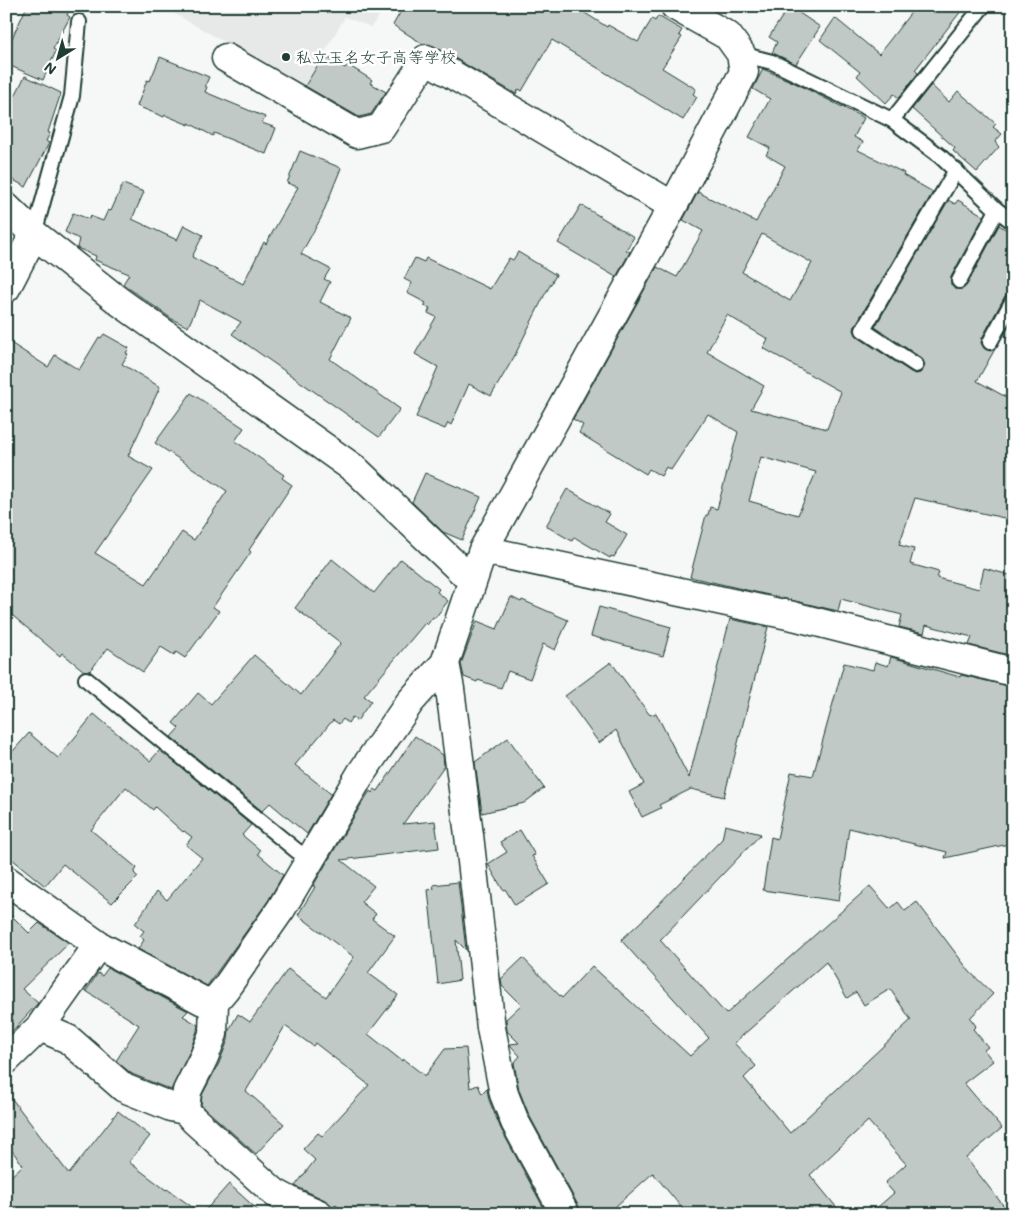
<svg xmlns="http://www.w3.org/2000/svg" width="1019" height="1220" viewBox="0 0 1019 1220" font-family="Mali,'Klee One',sans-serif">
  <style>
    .built { fill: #e6e9e8 }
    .building { fill: #c0c9c6; stroke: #1f3d34; fill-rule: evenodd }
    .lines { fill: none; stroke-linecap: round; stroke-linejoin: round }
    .lane-casing { stroke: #1f3d34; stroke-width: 18 }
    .street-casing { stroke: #1f3d34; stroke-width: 31 }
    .lane { stroke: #fff; stroke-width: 14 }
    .street { stroke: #fff; stroke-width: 28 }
    .poi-dot { fill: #1f3d34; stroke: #fff; stroke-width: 2 }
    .labels { text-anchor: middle; stroke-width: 5; stroke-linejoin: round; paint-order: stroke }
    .poi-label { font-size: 16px; fill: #1f3d34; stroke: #fff; text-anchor: start }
  </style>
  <rect width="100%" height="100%" fill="#f6f7f7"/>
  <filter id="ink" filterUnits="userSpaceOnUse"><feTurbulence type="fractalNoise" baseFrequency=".02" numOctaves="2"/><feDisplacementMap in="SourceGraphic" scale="10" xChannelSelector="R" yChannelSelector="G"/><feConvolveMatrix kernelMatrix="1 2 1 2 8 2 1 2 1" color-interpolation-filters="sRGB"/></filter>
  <g filter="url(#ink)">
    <path class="built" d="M 161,6 L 386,6 L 371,27 L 345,17 L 304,87 Z"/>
    <path class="building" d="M 27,6 L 71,6 L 67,15 L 70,17 L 53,49 L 56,51 L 43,80 L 6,64 L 6,51 Z
      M 404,6 L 574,6 L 607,27 L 608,25 L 638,42 L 652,19 L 655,21 L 658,16 L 682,30 L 679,35 L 682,37 L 662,68 L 696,89 L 693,94 L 697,97 L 683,120 L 552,40 L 522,91 L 519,89 L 516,94 L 434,46 L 423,44 L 393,25 Z
      M 789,6 L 820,27 L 796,64 L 772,53 L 777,42 L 769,37 Z
      M 916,6 L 965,6 L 915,70 L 918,73 L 899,98 L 894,94 L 886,103 L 857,76 L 860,72 L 820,40 L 835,18 L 879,54 Z
      M 324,55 L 345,68 L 348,65 L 372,80 L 370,83 L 386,92 L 371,114 L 359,117 L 305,86 Z
      M 160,57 L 209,77 L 205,86 L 207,87 L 205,92 L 265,117 L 262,123 L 276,128 L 266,154 L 214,133 L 213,136 L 189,123 L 189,125 L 165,115 L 164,117 L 137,106 L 147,80 L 150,81 Z
      M 763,69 L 795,83 L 864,118 L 854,137 L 863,142 L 858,150 L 904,173 L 903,175 L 933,192 L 855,326 L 854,330 L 858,337 L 911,372 L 916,374 L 920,373 L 925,365 L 921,358 L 875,327 L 948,200 L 955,204 L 958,200 L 984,216 L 951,277 L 951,285 L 955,289 L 963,289 L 967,285 L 999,225 L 1013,234 L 1013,277 L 1009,285 L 1013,287 L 1013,291 L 1005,296 L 982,338 L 981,343 L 985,349 L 990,351 L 995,349 L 977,381 L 1013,401 L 1013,520 L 915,498 L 899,545 L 914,549 L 910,564 L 939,572 L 937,578 L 979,589 L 984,568 L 1013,576 L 1013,656 L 969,645 L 972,637 L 926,625 L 924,633 L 899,627 L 902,615 L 841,599 L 838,611 L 690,577 L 706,515 L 708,515 L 710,507 L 717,509 L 738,432 L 708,414 L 671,470 L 666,467 L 661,476 L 649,469 L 646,474 L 579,433 L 583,425 L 573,419 L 657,267 L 677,277 L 703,231 L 683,220 L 698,192 L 756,222 L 785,166 L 766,155 L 770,148 L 749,137 L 770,99 L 753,89 ZM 762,234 L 812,263 L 790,301 L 742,272 ZM 727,315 L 768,339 L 763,348 L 841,392 L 827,429 L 751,409 L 764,386 L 707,352 ZM 761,457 L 816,472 L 798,515 L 749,501 Z
      M 25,76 L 61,93 L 48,132 L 50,133 L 46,141 L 49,143 L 26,187 L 6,176 L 6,114 Z
      M 931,85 L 949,102 L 958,91 L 996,124 L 993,127 L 1002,134 L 995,142 L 999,147 L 977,172 L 953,151 L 955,148 L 912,109 Z
      M 300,151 L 341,168 L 321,218 L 301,254 L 330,269 L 324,279 L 330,282 L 320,302 L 351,318 L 330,359 L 400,409 L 379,437 L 232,334 L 241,322 L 200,300 L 188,327 L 172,319 L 123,284 L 129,274 L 95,260 L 96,256 L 77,248 L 79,239 L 65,232 L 73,213 L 89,219 L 90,216 L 103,221 L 108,210 L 111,211 L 123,184 L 144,192 L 132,219 L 177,240 L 184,225 L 203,235 L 192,257 L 243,284 L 264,242 L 266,244 L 298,187 L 287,183 Z
      M 581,205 L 634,237 L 626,250 L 630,252 L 616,277 L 558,243 Z
      M 518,252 L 556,275 L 544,296 L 514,357 L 491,396 L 469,384 L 451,425 L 448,423 L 445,429 L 416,417 L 438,367 L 415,354 L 436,317 L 428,313 L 430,308 L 424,306 L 426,303 L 407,293 L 412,283 L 404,279 L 415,258 L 424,262 L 426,258 L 490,289 L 509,258 L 513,260 Z
      M 1013,319 L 1013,340 L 1004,335 Z
      M 104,334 L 129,348 L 126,353 L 128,354 L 122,364 L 160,387 L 128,456 L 153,470 L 95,553 L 146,584 L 182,532 L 194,540 L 227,491 L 155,443 L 191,393 L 244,428 L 235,441 L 284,475 L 282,478 L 292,485 L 249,550 L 251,552 L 213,607 L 219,611 L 185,658 L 176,652 L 174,655 L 161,647 L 143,672 L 108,648 L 90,671 L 84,671 L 62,653 L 60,656 L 6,610 L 6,340 L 48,367 L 55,355 L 79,370 L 99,337 L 101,338 Z
      M 425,473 L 481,497 L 462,540 L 443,532 L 412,502 Z
      M 567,489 L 610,514 L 605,522 L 627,535 L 614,557 L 611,556 L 610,558 L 574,537 L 572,541 L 546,526 Z
      M 332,559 L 374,593 L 401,559 L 439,589 L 437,592 L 448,601 L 435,618 L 433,617 L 427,625 L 425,623 L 364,696 L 371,701 L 357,721 L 352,717 L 348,723 L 343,719 L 339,724 L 333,720 L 295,765 L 331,794 L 307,834 L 270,803 L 262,811 L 171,737 L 179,728 L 173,723 L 198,693 L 211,704 L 254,655 L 301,695 L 341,643 L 295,608 Z
      M 511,597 L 521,602 L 522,600 L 568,620 L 555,650 L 543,644 L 530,679 L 508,671 L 501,688 L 478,680 L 477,682 L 464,677 L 461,664 L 477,621 L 497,629 Z
      M 599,607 L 671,627 L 663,656 L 591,636 Z
      M 730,619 L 768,627 L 724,797 L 691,789 L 659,805 L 661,808 L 642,817 L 629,792 L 644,784 L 616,730 L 599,743 L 565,696 L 611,662 L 649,714 L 651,715 L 656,713 L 689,778 Z
      M 891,657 L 960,677 L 961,675 L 1013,687 L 1013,843 L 945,858 L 947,852 L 849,828 L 839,901 L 763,890 L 771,837 L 777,839 L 791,772 L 813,776 L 844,663 L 873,670 L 875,662 L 888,666 Z
      M 94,714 L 150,761 L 160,750 L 251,825 L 242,835 L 260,850 L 258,854 L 283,875 L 268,901 L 207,986 L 138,949 L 144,940 L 140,936 L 144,931 L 135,924 L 157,891 L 167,900 L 202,858 L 186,845 L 192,837 L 184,831 L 183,832 L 155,807 L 153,810 L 126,787 L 91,830 L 137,868 L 134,873 L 138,877 L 112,903 L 63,864 L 45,886 L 6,854 L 6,759 L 29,733 L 58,758 Z
      M 415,736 L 443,755 L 444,766 L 403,824 L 435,821 L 439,848 L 341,860 L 374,886 L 361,902 L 376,914 L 372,919 L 395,936 L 368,973 L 398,995 L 368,1034 L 402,1061 L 403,1059 L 425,1076 L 445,1049 L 466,1048 L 470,1088 L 478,1085 L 482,1094 L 487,1089 L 489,1100 L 501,1129 L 547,1214 L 345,1214 L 335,1204 L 332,1207 L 325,1200 L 295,1186 L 315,1160 L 303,1149 L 318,1133 L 322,1136 L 369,1085 L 315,1043 L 313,1046 L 285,1026 L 246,1091 L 284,1124 L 256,1154 L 201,1105 L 202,1095 L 219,1063 L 228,1040 L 229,1030 L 238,1014 L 250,1022 L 288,969 L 326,997 L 354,957 L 298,915 L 315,887 L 313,886 L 362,803 L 370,791 L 372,793 L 374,789 L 378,791 Z
      M 508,738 L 544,788 L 524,803 L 482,813 L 475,762 Z
      M 725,825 L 761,834 L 660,940 L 726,1014 L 870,886 L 890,909 L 898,902 L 905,911 L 917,902 L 970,972 L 993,994 L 970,1018 L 976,1026 L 973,1029 L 988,1047 L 984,1050 L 993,1061 L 964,1083 L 1002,1128 L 966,1158 L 1010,1214 L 870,1214 L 894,1193 L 885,1183 L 906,1164 L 868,1121 L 810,1175 L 842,1214 L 687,1214 L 653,1173 L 607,1214 L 581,1214 L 579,1207 L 529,1115 L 519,1090 L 514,1063 L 520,1056 L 511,1046 L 510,1044 L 519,1043 L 507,1031 L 506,1019 L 521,1005 L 502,986 L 501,979 L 523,958 L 562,998 L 592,966 L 690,1056 L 709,1038 L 621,940 L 648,915 L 722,839 ZM 826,962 L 847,998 L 856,992 L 864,1005 L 890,989 L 911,1020 L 790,1133 L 744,1078 L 756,1066 L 734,1043 Z
      M 520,830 L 535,855 L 532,856 L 549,884 L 515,905 L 505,889 L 503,890 L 488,864 L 507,852 L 500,842 Z
      M 458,882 L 466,950 L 456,940 L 460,980 L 438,984 L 428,890 L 434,889 L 433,885 Z
      M 6,910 L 29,933 L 39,923 L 69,943 L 22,989 L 38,1003 L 6,1038 Z
      M 108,968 L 188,1011 L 183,1016 L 198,1025 L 197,1031 L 190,1051 L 171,1090 L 132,1074 L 116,1061 L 139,1025 L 86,991 L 98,973 L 102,976 Z
      M 6,1091 L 69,1174 L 118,1111 L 150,1136 L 129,1162 L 166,1190 L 167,1189 L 202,1214 L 229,1184 L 262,1214 L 6,1214 L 6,1181 L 23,1165 L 6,1143 Z"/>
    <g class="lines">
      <defs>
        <path id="lane" d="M 741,54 L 772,62 L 892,120 L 983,6
          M 892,120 L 940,156 L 997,210 L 1013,222
          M 34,234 L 72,96 L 79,22
          M 959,281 L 997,210
          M 990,342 L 1013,300
          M 916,365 L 863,330 L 956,170
          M 86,679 L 297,851 L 310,858"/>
        <path id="street" d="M 226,58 L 357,134 L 381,128 L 426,59 L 673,206
          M 6,207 L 34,234 L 120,302 L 356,470 L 472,581
          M 6,288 L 34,234
          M 483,550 L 793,616 L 1013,672
          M 6,880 L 98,945 L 203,1001 L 214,1002
          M 40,1027 L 68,1039 L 124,1088 L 171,1107 L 185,1110
          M 6,1060 L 40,1027 L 98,945
          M 319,1214 L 296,1204 L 275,1193 L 194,1120 L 185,1110 L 187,1091 L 204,1057 L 213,1034 L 214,1002 L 225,989 L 281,909 L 362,772 L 410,702 L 445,663
          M 565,1214 L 515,1122 L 504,1094 L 491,1028 L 469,835 L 450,689 L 445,663 L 483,550 L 673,206 L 744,72 L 741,54 L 728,36 L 675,6"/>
      </defs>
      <use href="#lane" class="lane-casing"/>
      <use href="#street" class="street-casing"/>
      <use href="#lane" class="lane"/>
      <use href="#street" class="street"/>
    </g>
  </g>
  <circle class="poi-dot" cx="286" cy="57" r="5"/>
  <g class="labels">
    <g class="poi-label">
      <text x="296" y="63">私立玉名女子高等学校</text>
    </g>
  </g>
  <rect width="1019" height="1220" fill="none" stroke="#fff" stroke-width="25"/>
  <rect x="12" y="12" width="994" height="1195" fill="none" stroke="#1f3d34" stroke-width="2" filter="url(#ink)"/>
  <g transform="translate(58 58) rotate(217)" stroke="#ffffff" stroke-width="4" paint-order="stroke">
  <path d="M0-4L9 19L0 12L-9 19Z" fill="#1f3d34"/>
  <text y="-8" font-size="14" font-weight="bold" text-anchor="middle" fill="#1f3d34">N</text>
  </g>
</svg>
